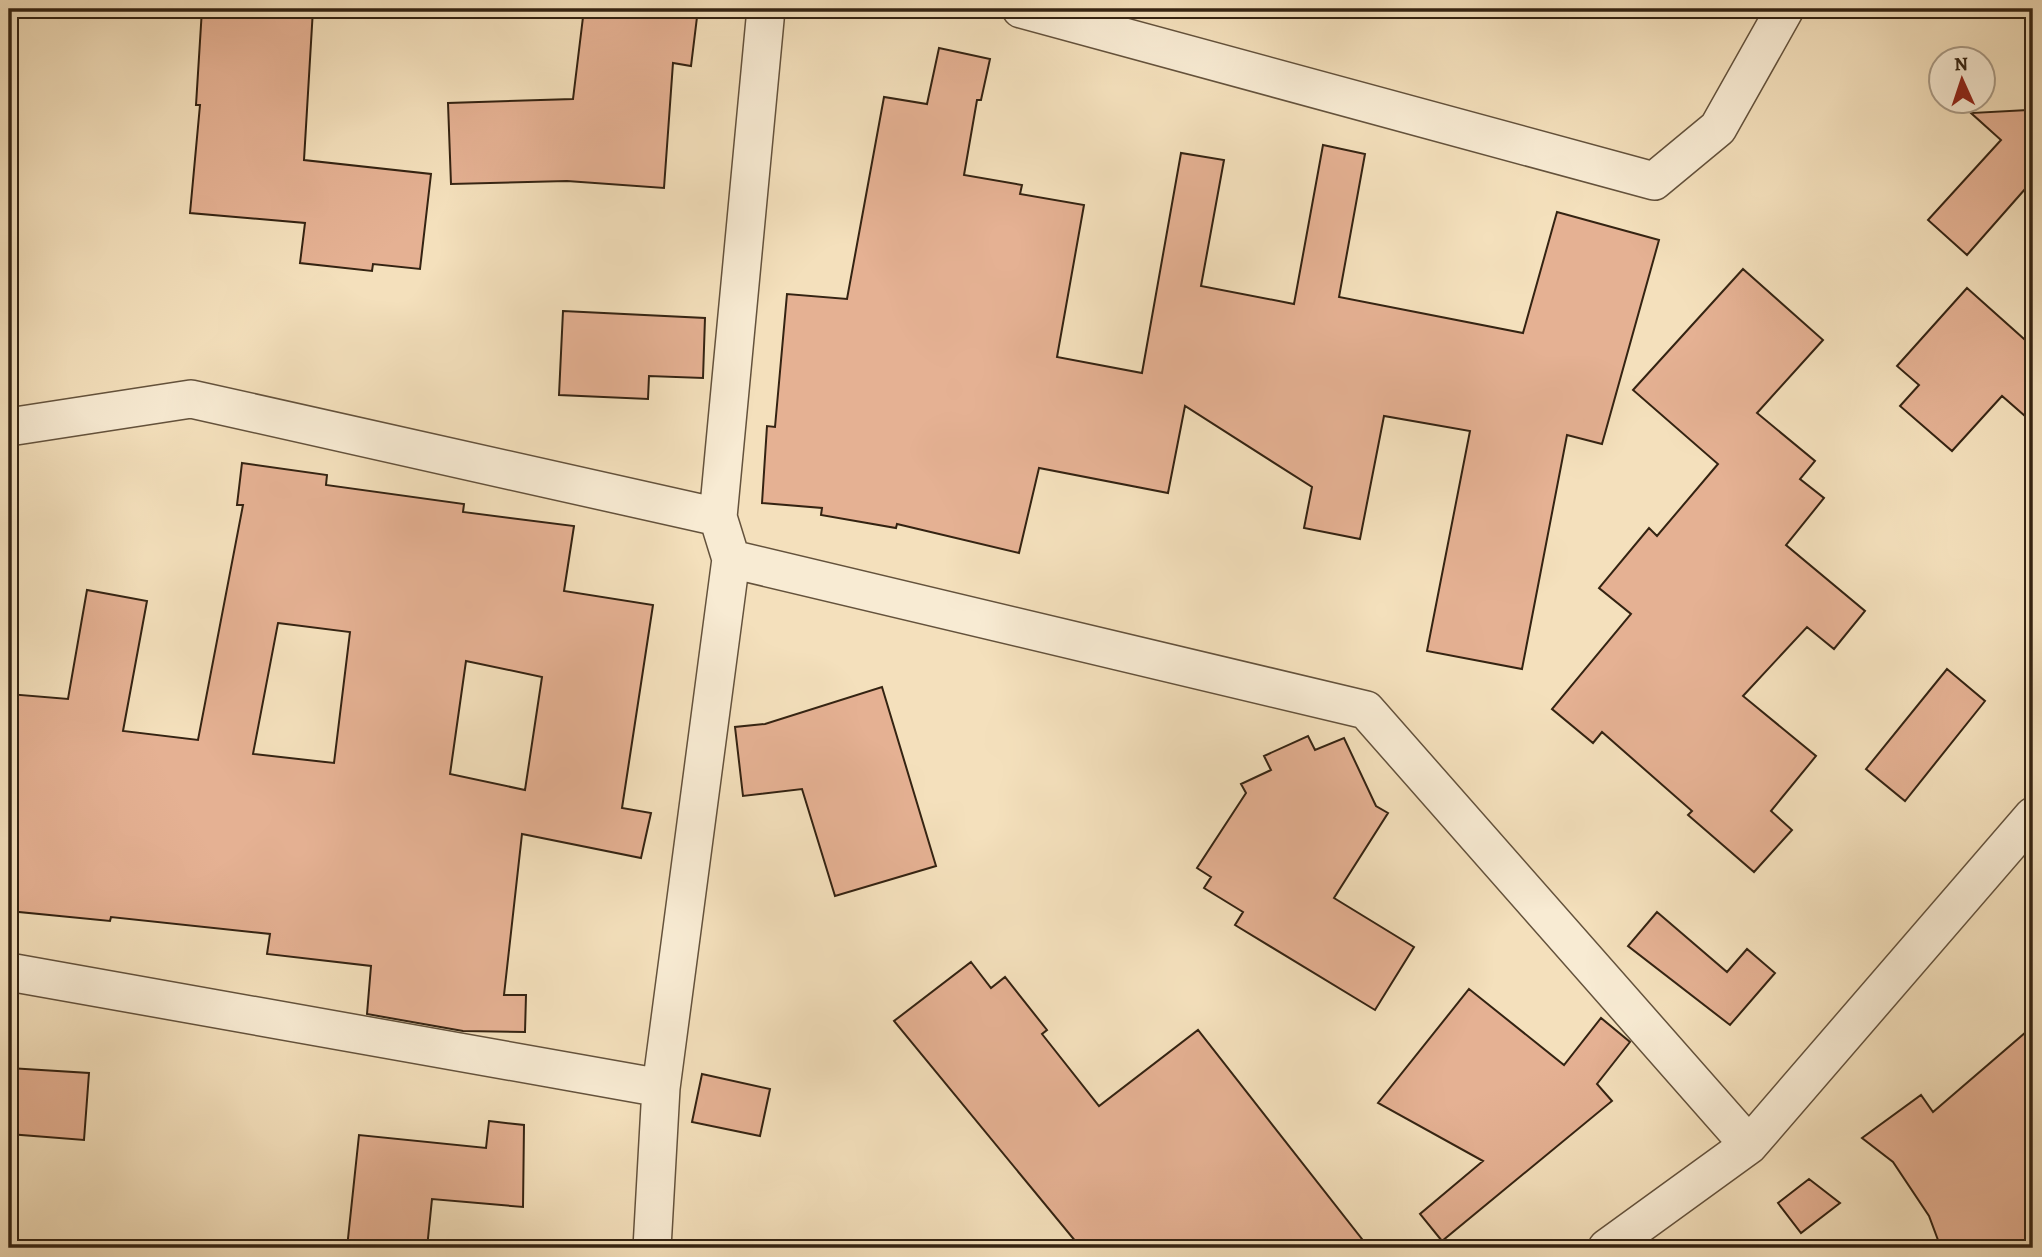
<svg xmlns="http://www.w3.org/2000/svg" width="2042" height="1257" viewBox="0 0 2042 1257" font-family="Alegreya,serif">
  <style>
    .building { fill: #e5b193; stroke: #342312; stroke-width: 2; fill-rule: evenodd }
    .lines { fill: none; stroke-linecap: round; stroke-linejoin: round }
    .minor-casing { stroke: #64523c; stroke-width: 40 }
    .minor { stroke: #f8ebd3; stroke-width: 37 }
  </style>
  <rect width="100%" height="100%" fill="#f4e0bc"/>
  <filter id="stains"><feTurbulence type="fractalNoise" baseFrequency=".00286" numOctaves="4"/><feColorMatrix values="0 0 0 0 .2 0 0 0 0 .09 0 0 0 0 .02 0 0 0 .5 -.17"/></filter>
  <radialGradient id="worn" r=".72"><stop offset=".6" stop-color="#630" stop-opacity="0"/><stop offset="1" stop-color="#630" stop-opacity=".3"/></radialGradient>
  <path class="building" d="M 202,9 L 313,9 L 304,160 L 431,174 L 420,269 L 373,264 L 372,271 L 300,263 L 305,223 L 190,213 L 200,105 L 196,105 Z
    M 584,9 L 698,9 L 691,66 L 673,63 L 664,188 L 567,181 L 451,184 L 448,103 L 573,99 Z
    M 939,48 L 990,59 L 981,100 L 977,100 L 964,175 L 1022,185 L 1020,194 L 1084,205 L 1057,357 L 1142,373 L 1181,153 L 1224,160 L 1201,286 L 1294,304 L 1323,145 L 1365,154 L 1339,297 L 1523,333 L 1557,212 L 1659,240 L 1602,444 L 1567,435 L 1522,669 L 1427,651 L 1470,431 L 1384,416 L 1360,539 L 1304,528 L 1312,487 L 1185,406 L 1168,493 L 1039,468 L 1019,553 L 897,524 L 896,528 L 821,515 L 822,508 L 762,503 L 767,426 L 775,427 L 787,294 L 847,299 L 884,97 L 927,104 Z
    M 2033,104 L 2033,180 L 1967,255 L 1928,220 L 2001,140 L 1971,113 L 2028,110 Z
    M 1743,269 L 1823,340 L 1757,413 L 1815,461 L 1800,479 L 1824,498 L 1786,545 L 1865,611 L 1834,649 L 1807,627 L 1743,696 L 1816,756 L 1771,811 L 1792,830 L 1754,872 L 1688,815 L 1692,811 L 1602,732 L 1593,743 L 1552,709 L 1631,614 L 1599,588 L 1649,528 L 1657,536 L 1718,464 L 1633,390 Z
    M 1967,288 L 2033,347 L 2033,423 L 2002,396 L 1952,451 L 1900,406 L 1919,385 L 1897,366 Z
    M 563,311 L 705,318 L 703,378 L 649,376 L 648,399 L 559,395 Z
    M 242,463 L 327,475 L 326,485 L 464,504 L 463,512 L 574,526 L 564,591 L 653,605 L 622,808 L 651,813 L 641,858 L 522,834 L 504,995 L 526,995 L 525,1032 L 463,1031 L 367,1014 L 371,966 L 267,954 L 270,934 L 111,917 L 110,921 L 9,911 L 9,694 L 68,699 L 87,590 L 147,601 L 123,731 L 198,740 L 243,505 L 237,505 ZM 278,623 L 350,632 L 334,763 L 253,754 ZM 466,661 L 542,677 L 525,790 L 450,774 Z
    M 1947,669 L 1985,701 L 1905,801 L 1866,769 Z
    M 882,687 L 936,866 L 835,896 L 802,789 L 743,796 L 735,727 L 765,724 Z
    M 1308,736 L 1315,750 L 1344,738 L 1376,806 L 1388,813 L 1334,898 L 1414,947 L 1375,1010 L 1235,925 L 1243,912 L 1204,888 L 1211,877 L 1197,868 L 1246,793 L 1241,784 L 1271,770 L 1264,756 Z
    M 1657,912 L 1727,972 L 1747,949 L 1775,973 L 1730,1025 L 1628,946 Z
    M 971,962 L 991,988 L 1005,977 L 1047,1030 L 1042,1034 L 1099,1106 L 1198,1030 L 1369,1248 L 1081,1248 L 894,1021 Z
    M 1469,989 L 1564,1065 L 1601,1018 L 1630,1042 L 1597,1084 L 1612,1101 L 1442,1241 L 1420,1214 L 1483,1161 L 1378,1103 Z
    M 2033,1026 L 2033,1248 L 1941,1248 L 1929,1216 L 1893,1162 L 1862,1138 L 1921,1095 L 1933,1112 Z
    M 9,1068 L 89,1073 L 84,1140 L 9,1134 Z
    M 702,1074 L 770,1089 L 760,1136 L 692,1122 Z
    M 489,1121 L 524,1125 L 523,1207 L 432,1199 L 427,1248 L 347,1248 L 359,1135 L 486,1148 Z
    M 1809,1179 L 1840,1203 L 1801,1233 L 1778,1203 Z"/>
  <g class="lines">
    <defs>
      <path id="minor" d="M 1021,9 L 1654,181 L 1718,128 L 1785,9
        M 9,427 L 191,399 L 718,517
        M 731,559 L 1366,710 L 1749,1145
        M 9,972 L 661,1088
        M 652,1248 L 661,1088 L 731,559 L 718,517 L 766,9
        M 1607,1248 L 1749,1145 L 2033,816"/>
    </defs>
    <use href="#minor" class="minor-casing"/>
    <use href="#minor" class="minor"/>
  </g>
  <rect width="2042" height="1257" fill="none" stroke="#f4e0bc" stroke-width="35"/>
  <rect x="10" y="10" width="2021" height="1236" fill="none" stroke="#342312" stroke-width="3.5"/>
  <rect x="18" y="18" width="2007" height="1222" fill="none" stroke="#342312" stroke-width="2"/>
  <g transform="translate(1962 80) rotate(357)"><circle r="33" fill="#f8ebd3" stroke="#aa9b86" stroke-width="2"/>
  <path d="M0-5L12 26L0 18L-12 26Z" fill="#8f2418"/>
  <text y="-10" font-size="19" font-weight="bold" text-anchor="middle" fill="#342312">N</text>
  </g>
  <rect width="100%" height="100%" filter="url(#stains)"/>
  <rect width="100%" height="100%" fill="url(#worn)"/>
</svg>
